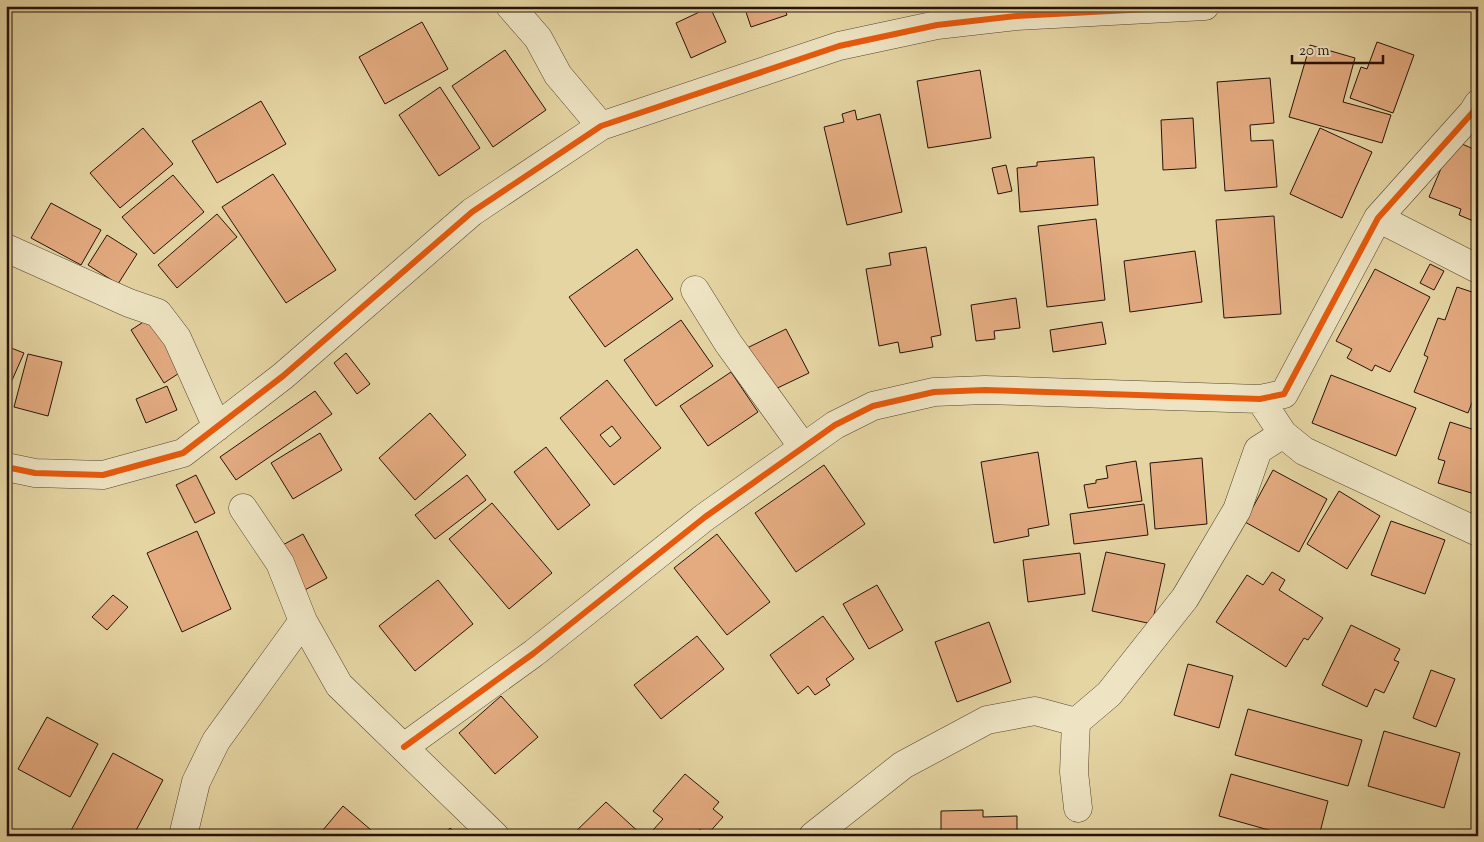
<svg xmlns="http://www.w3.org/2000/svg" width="1484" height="842" viewBox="0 0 1484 842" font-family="'Sorts Mill Goudy',serif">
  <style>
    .building { fill: #e4ab81; stroke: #261208; fill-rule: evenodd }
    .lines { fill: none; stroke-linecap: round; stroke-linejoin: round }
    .street-casing { stroke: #56432f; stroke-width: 29 }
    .street { stroke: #eee4c3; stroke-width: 28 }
    .cycleway-casing { stroke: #eee4c3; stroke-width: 9 }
    .cycleway { stroke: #e8590c; stroke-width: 6 }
  </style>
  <rect width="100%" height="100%" fill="#e5d5a3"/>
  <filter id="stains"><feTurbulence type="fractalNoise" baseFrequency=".004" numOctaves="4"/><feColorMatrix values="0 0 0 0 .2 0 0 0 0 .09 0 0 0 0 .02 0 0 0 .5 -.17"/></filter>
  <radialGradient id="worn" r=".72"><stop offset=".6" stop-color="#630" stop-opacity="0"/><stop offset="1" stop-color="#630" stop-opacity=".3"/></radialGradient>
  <path class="building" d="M 744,6 L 784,6 L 787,15 L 751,27 Z
    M 792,6 L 809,6 L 793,11 Z
    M 710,7 L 726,42 L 691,58 L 676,23 Z
    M 422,22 L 448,69 L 385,104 L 359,57 Z
    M 1377,42 L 1414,55 L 1393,113 L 1350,98 L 1361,67 L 1367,69 Z
    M 1310,45 L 1355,58 L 1343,102 L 1391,115 L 1382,143 L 1289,117 Z
    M 505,50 L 546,110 L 493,147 L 452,86 Z
    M 980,70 L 991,138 L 928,148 L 917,81 Z
    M 1270,78 L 1274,123 L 1250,125 L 1251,141 L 1273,140 L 1277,187 L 1225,191 L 1217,82 Z
    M 440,87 L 480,148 L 439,176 L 399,115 Z
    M 261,101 L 286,144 L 217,183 L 192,141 Z
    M 855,110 L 857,120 L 880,114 L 902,212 L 847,225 L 824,127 L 844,122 L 842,114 Z
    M 1193,118 L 1196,168 L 1163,170 L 1161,120 Z
    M 143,128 L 173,164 L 120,208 L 90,173 Z
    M 1320,128 L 1372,152 L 1342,218 L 1290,194 Z
    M 1453,140 L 1478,151 L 1478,223 L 1459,215 L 1461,209 L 1429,197 Z
    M 1094,157 L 1098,205 L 1020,212 L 1017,168 L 1037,166 L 1037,162 Z
    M 1006,165 L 1012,191 L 998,194 L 992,168 Z
    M 273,174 L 336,270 L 286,303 L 222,207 Z
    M 173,175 L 204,212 L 154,254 L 122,217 Z
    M 51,203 L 101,230 L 81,265 L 31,238 Z
    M 217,214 L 237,237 L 177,288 L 158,265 Z
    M 1274,216 L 1281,314 L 1224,318 L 1216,220 Z
    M 1096,219 L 1105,300 L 1047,307 L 1038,226 Z
    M 107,235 L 137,254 L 118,284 L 88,265 Z
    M 926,247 L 941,335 L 931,337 L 933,347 L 900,353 L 898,342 L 879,346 L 866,269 L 891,265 L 889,253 Z
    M 637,249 L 673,299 L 605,347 L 569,297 Z
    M 1195,251 L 1202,302 L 1130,312 L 1124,261 Z
    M 1430,264 L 1444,271 L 1434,290 L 1420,283 Z
    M 1375,269 L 1430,297 L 1390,372 L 1375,365 L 1372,371 L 1347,358 L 1352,349 L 1336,341 Z
    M 1457,287 L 1478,294 L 1478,387 L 1468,413 L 1414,392 L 1428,357 L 1424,355 L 1438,318 L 1445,320 Z
    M 1016,298 L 1020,328 L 994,331 L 995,339 L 976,341 L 971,305 Z
    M 151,317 L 184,370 L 164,383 L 131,330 Z
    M 681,320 L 713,366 L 656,406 L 624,360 Z
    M 1102,322 L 1106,344 L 1053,352 L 1050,330 Z
    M 786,329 L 809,373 L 769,392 L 747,348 Z
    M 6,346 L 24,353 L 6,394 Z
    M 346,353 L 370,384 L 357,394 L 334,363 Z
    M 28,354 L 62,362 L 48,416 L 14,407 Z
    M 731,372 L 758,412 L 708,446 L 680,406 Z
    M 1331,375 L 1416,408 L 1396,456 L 1312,423 Z
    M 607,380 L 661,448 L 614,485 L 560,418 ZM 612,426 L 621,438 L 610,447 L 600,435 Z
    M 167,386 L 177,410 L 146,423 L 136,399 Z
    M 315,391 L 332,414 L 236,480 L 220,457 Z
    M 430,413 L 466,455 L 415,500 L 379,458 Z
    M 1450,422 L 1478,431 L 1478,495 L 1438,483 L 1445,461 L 1438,459 Z
    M 320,433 L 342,470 L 293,499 L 271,463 Z
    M 546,447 L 590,505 L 558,530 L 514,472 Z
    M 1038,452 L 1049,525 L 1028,529 L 1029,536 L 994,543 L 981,462 Z
    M 1202,458 L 1207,524 L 1155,529 L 1150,463 Z
    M 1136,461 L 1142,501 L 1088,508 L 1084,485 L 1096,483 L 1096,480 L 1108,478 L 1106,466 Z
    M 824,465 L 865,524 L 796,572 L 755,513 Z
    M 1273,470 L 1327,499 L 1299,552 L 1245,522 Z
    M 196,475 L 215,513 L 195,523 L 176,485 Z
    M 467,475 L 486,500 L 435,539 L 415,515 Z
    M 1339,491 L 1380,516 L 1347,569 L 1307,544 Z
    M 492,503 L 552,573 L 509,609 L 449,539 Z
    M 1144,504 L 1148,535 L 1074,544 L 1070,514 Z
    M 1391,521 L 1445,540 L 1425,594 L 1371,575 Z
    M 197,531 L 231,609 L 182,632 L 147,553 Z
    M 303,534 L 327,578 L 303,591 L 279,547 Z
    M 717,534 L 770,602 L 727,635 L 674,568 Z
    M 1106,552 L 1165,564 L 1152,624 L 1092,611 Z
    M 1080,553 L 1085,594 L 1028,602 L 1023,560 Z
    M 1272,572 L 1285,580 L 1279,590 L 1323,618 L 1308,640 L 1304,638 L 1286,667 L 1216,622 L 1247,575 L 1263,585 Z
    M 438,580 L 473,624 L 415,671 L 379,626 Z
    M 877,585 L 903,630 L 869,649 L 843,604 Z
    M 113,595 L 128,607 L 107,630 L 92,617 Z
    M 823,616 L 854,659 L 826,679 L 830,685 L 815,695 L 808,686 L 798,694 L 770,655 Z
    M 989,622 L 1011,682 L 957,702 L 935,642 Z
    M 1351,625 L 1400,649 L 1394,660 L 1399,662 L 1384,693 L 1375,689 L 1367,707 L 1322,685 Z
    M 697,636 L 724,669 L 661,719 L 634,685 Z
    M 1188,664 L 1233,676 L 1219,728 L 1174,715 Z
    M 1431,670 L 1455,679 L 1436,727 L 1413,718 Z
    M 501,696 L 538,737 L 495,774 L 459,733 Z
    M 1248,709 L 1362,740 L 1348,786 L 1235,755 Z
    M 47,717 L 98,744 L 70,797 L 18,769 Z
    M 1384,731 L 1460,753 L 1444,808 L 1368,786 Z
    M 113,753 L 163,780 L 133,836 L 68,836 Z
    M 685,774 L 719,802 L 713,809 L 723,817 L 707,835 L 700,829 L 695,836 L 675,836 L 672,833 L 670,836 L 660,836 L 653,830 L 663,819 L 653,811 Z
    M 1231,774 L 1328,801 L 1319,836 L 1290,836 L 1219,816 Z
    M 606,802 L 643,836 L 571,836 Z
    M 343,806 L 378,836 L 318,836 Z
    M 983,810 L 983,817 L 1017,816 L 1017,836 L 941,836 L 941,811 Z
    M 450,828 L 459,836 L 443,836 Z"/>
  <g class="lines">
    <defs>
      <path id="street" d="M 510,6 L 538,38 L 558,75 L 601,126
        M 1378,218 L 1478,269
        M 6,248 L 129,303 L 158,313 L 177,338 L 217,427
        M 695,290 L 728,343 L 803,447
        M 1260,399 L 1283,434 L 1304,451 L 1478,532
        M 6,467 L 35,473 L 103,475 L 183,453 L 283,376 L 472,212 L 601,126 L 839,46 L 937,25 L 1016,16 L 1205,6
        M 243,508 L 280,563 L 303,621 L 339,685 L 495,836
        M 404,747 L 534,653 L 705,517 L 835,425 L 873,406 L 934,392 L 985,390 L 1260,399 L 1284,394 L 1378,218 L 1473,112 L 1478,104
        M 1078,808 L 1074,772 L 1076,722 L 1109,694 L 1185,598 L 1237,510 L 1258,450 L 1283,434
        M 183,836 L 196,782 L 216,741 L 303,621
        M 813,836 L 903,765 L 987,720 L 1035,711 L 1076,722"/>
    </defs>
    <use href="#street" class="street-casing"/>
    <use href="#street" class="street"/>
    <defs>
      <path id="cycleway" d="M 6,467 L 35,473 L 103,475 L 183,453 L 283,376 L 472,212 L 601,126 L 839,46 L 937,25 L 1016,16 L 1205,6
        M 404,747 L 534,653 L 705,517 L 835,425 L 873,406 L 934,392 L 985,390 L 1260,399 L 1284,394 L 1378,218 L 1473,112 L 1478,104"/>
    </defs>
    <use href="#cycleway" class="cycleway-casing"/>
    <use href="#cycleway" class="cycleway"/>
  </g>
  <rect width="1484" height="842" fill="none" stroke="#e5d5a3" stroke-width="25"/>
  <rect x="8" y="8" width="1469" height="827" fill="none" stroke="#261208" stroke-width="2.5"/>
  <rect x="12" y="12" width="1459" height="817" fill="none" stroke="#261208"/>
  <path d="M1292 55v8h91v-8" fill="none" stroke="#261208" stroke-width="2.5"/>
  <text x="1299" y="55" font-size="15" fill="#261208" stroke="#eee4c3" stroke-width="4" paint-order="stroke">20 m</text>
  <rect width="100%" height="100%" filter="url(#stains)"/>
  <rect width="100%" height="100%" fill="url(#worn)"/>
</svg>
